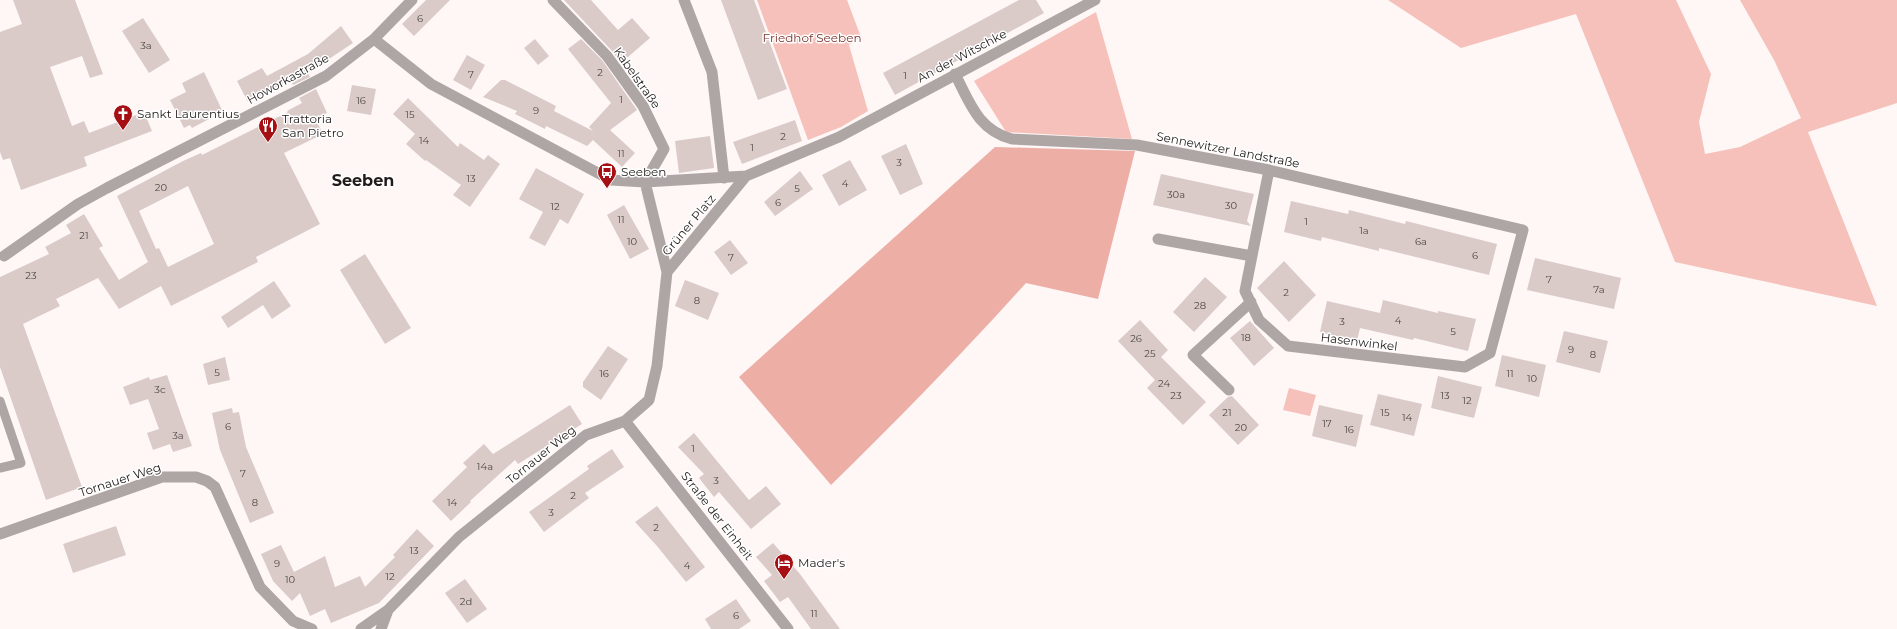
<svg xmlns="http://www.w3.org/2000/svg" width="1897" height="629" viewBox="0 0 1897 629" font-family="Montserrat,sans-serif">
  <style>
    .green { fill: #f6c1ba }
    .forest { fill: #edaea6 }
    .building { fill: #dacbc9; fill-rule: evenodd }
    .lines { fill: none; stroke-linecap: round; stroke-linejoin: round }
    .service { stroke: #ada6a5; stroke-width: 9 }
    .minor { stroke: #ada6a5; stroke-width: 11 }
    .labels { text-anchor: middle; stroke-width: 3; stroke-linejoin: round; paint-order: stroke }
    .number-label { font-size: 10px; fill: #4f4846 }
    .park-label { font-size: 12px; fill: #7c322b; stroke: #fff }
    .street-label { font-size: 12px; fill: #211c1b; stroke: #fff }
    .poi-label { font-size: 12px; fill: #211c1b; stroke: #fff; text-anchor: start }
    .district-label { font-size: 16px; font-weight: bold; fill: #211c1b; stroke: #fff }
  </style>
  <rect width="100%" height="100%" fill="#fef7f6"/>
  <path class="green" d="M 757,0 L 847,0 L 861,37 L 849,45 L 868,111 L 841,127 L 808,140 Z
    M 1388,0 L 1676,0 L 1711,74 L 1699,122 L 1705,154 L 1740,147 L 1801,118 L 1774,60 L 1740,0 L 1897,0 L 1897,103 L 1808,132 L 1877,306 L 1675,262 L 1576,14 L 1461,48 Z
    M 1096,12 L 1132,139 L 1006,132 L 974,81 Z
    M 1289,388 L 1316,395 L 1310,416 L 1283,410 Z"/>
  <path class="forest" d="M 995,147 L 1135,151 L 1098,299 L 1026,283 C 963,353 898,420 831,485 L 739,377 Z"/>
  <path class="building" d="M 13,0 L 75,0 L 103,74 L 90,78 L 82,56 L 50,67 L 72,126 L 84,121 L 89,133 L 144,112 L 152,131 L 84,157 L 87,166 L 21,190 L 10,158 L 3,160 L 0,152 L 0,32 L 22,24 Z
    M 426,0 L 450,0 L 414,36 L 402,24 Z
    M 564,0 L 591,0 L 618,30 L 632,18 L 650,38 L 621,63 L 612,51 Z
    M 721,0 L 754,0 L 787,89 L 758,100 Z
    M 1019,0 L 1036,0 L 1044,13 L 895,95 L 883,73 Z
    M 143,18 L 170,60 L 149,73 L 122,31 Z
    M 341,26 L 353,43 L 308,73 L 310,77 L 293,85 L 290,80 L 248,102 L 237,81 L 262,68 L 267,76 L 308,54 Z
    M 535,39 L 549,56 L 538,65 L 524,48 Z
    M 581,39 L 602,60 L 637,110 L 610,130 L 635,153 L 622,167 L 593,140 L 587,146 L 546,126 L 545,129 L 515,114 L 517,111 L 483,97 L 501,80 L 505,80 L 556,106 L 554,111 L 593,131 L 589,127 L 611,103 L 568,49 Z
    M 467,55 L 485,65 L 471,90 L 453,80 Z
    M 204,72 L 222,110 L 212,115 L 213,117 L 192,128 L 190,125 L 184,128 L 170,100 L 186,92 L 182,83 Z
    M 352,85 L 376,89 L 371,115 L 347,111 Z
    M 316,89 L 327,113 L 315,118 L 323,134 L 284,153 L 320,224 L 256,257 L 258,262 L 171,306 L 161,286 L 119,309 L 98,278 L 56,299 L 60,306 L 23,324 L 82,487 L 46,500 L 0,367 L 0,277 L 49,254 L 45,247 L 71,233 L 66,225 L 84,214 L 103,246 L 99,248 L 119,280 L 148,262 L 117,196 L 183,161 L 201,153 L 202,155 L 288,112 L 287,111 L 302,103 L 299,98 ZM 188,186 L 214,244 L 168,267 L 159,248 L 156,249 L 139,211 Z
    M 408,98 L 458,147 L 460,143 L 484,160 L 488,155 L 500,164 L 470,207 L 453,195 L 461,185 L 426,160 L 425,161 L 406,144 L 415,134 L 393,114 Z
    M 795,120 L 802,141 L 742,164 L 733,142 Z
    M 710,136 L 714,168 L 679,173 L 675,141 Z
    M 906,144 L 923,184 L 900,195 L 881,156 Z
    M 850,160 L 867,190 L 839,206 L 822,175 Z
    M 536,168 L 584,194 L 568,224 L 560,219 L 545,246 L 529,238 L 543,212 L 519,199 Z
    M 800,171 L 813,189 L 775,216 L 764,202 Z
    M 1161,174 L 1254,194 L 1247,221 L 1251,226 L 1153,205 Z
    M 1291,201 L 1348,214 L 1349,210 L 1405,224 L 1406,221 L 1497,244 L 1489,275 L 1379,248 L 1379,251 L 1322,237 L 1321,241 L 1284,232 Z
    M 624,205 L 649,249 L 630,259 L 607,215 Z
    M 730,240 L 748,263 L 731,275 L 714,252 Z
    M 365,254 L 411,328 L 385,344 L 340,270 Z
    M 1535,258 L 1621,278 L 1614,309 L 1527,290 Z
    M 1284,261 L 1316,295 L 1289,322 L 1257,288 Z
    M 1205,277 L 1227,297 L 1194,332 L 1173,312 Z
    M 685,280 L 719,293 L 708,320 L 675,306 Z
    M 274,281 L 291,306 L 272,319 L 263,305 L 228,328 L 221,317 Z
    M 1383,300 L 1438,313 L 1438,311 L 1476,319 L 1468,351 L 1414,338 L 1413,340 L 1360,328 L 1357,341 L 1320,332 L 1327,301 L 1380,313 Z
    M 1140,320 L 1168,350 L 1161,357 L 1206,402 L 1183,425 L 1147,388 L 1155,380 L 1118,341 Z
    M 1250,321 L 1274,348 L 1254,366 L 1230,338 Z
    M 1564,331 L 1608,341 L 1600,373 L 1556,362 Z
    M 608,346 L 628,359 L 601,400 L 583,387 L 583,382 Z
    M 1502,355 L 1546,365 L 1539,397 L 1495,386 Z
    M 225,357 L 230,380 L 208,385 L 203,364 Z
    M 167,375 L 192,446 L 173,452 L 170,444 L 153,450 L 147,433 L 159,429 L 148,399 L 130,405 L 123,387 L 149,377 L 150,380 Z
    M 1438,376 L 1482,387 L 1474,418 L 1431,408 Z
    M 1378,394 L 1422,404 L 1414,436 L 1370,425 Z
    M 1232,396 L 1259,425 L 1238,445 L 1209,415 L 1228,397 Z
    M 570,405 L 582,424 L 518,464 L 515,460 L 470,501 L 471,502 L 451,521 L 432,501 L 467,467 L 463,463 L 484,444 L 493,454 Z
    M 1319,405 L 1363,415 L 1356,447 L 1312,436 Z
    M 232,408 L 233,413 L 239,412 L 246,447 L 274,513 L 250,523 L 220,450 L 212,413 Z
    M 694,433 L 749,500 L 766,486 L 781,504 L 751,529 L 719,492 L 714,497 L 699,478 L 704,474 L 678,447 Z
    M 612,449 L 624,467 L 585,493 L 589,498 L 544,532 L 529,512 L 589,469 L 587,466 Z
    M 657,506 L 705,567 L 686,582 L 657,546 L 635,522 Z
    M 116,526 L 126,555 L 73,573 L 63,544 Z
    M 417,529 L 434,546 L 379,603 L 331,623 L 325,609 L 310,616 L 300,593 L 292,601 L 273,581 L 261,554 L 281,545 L 294,572 L 325,556 L 335,587 L 360,576 L 365,587 L 395,557 L 393,555 Z
    M 773,543 L 800,574 L 840,629 L 811,629 L 788,597 L 780,602 L 764,581 L 772,575 L 756,557 Z
    M 465,579 L 487,609 L 467,623 L 445,593 Z
    M 736,599 L 751,621 L 739,629 L 711,629 L 705,619 Z"/>
  <g class="lines">
    <path class="service" d="M 0,401 L 21,463 L 0,468"/>
    <path class="minor" d="M 553,0 L 607,56 L 643,106 L 664,149 L 645,182
      M 684,0 L 712,72 L 724,178
      M 374,39 L 431,84 L 611,180 L 645,182 L 746,176 L 839,137 L 1095,0
      M 955,74 C 970,103 978,130 1012,139 L 1137,145 L 1269,170 L 1523,230 L 1490,353 L 1465,367 L 1288,346 L 1259,320 L 1245,291 L 1269,170
      M 1158,239 L 1252,256
      M 4,256 L 78,204 L 107,188 L 326,76 L 374,39 L 412,0
      M 667,272 L 746,176
      M 1229,390 L 1193,355 L 1251,302
      M 625,421 L 788,629
      M 0,534 L 162,477 L 196,477 L 207,481 L 215,487 L 260,587 L 293,621 L 312,629
      M 361,629 L 388,610 L 459,537 L 586,435 L 625,421 L 649,400 L 657,366 L 667,272 L 645,182
      M 381,629 L 388,610"/>
  </g>
  <defs>
    <symbol id="church-pin" viewBox="-11 -11 22 30"><path d="M0 17L-7.5 6A9.5 9.5 0 1 1 7.5 6Z" fill="#a61014" stroke="#fff"/><path d="M-1.2-6h2.4v3.5h3.3v2.4h-3.3V6h-2.4V-.1h-3.3v-2.4h3.3Z" fill="#fff"/></symbol>
    <symbol id="restaurant-pin" viewBox="-11 -11 22 30"><path d="M0 17L-7.5 6A9.5 9.5 0 1 1 7.5 6Z" fill="#a61014" stroke="#fff"/><path d="M-5-6h1v4h1v-4h1v4h1v-4h1v5L-1.5 .5V6h-2V.5L-5-1ZM5-6V6H3V1.5H1.5Q1.5-4 5-6Z" fill="#fff"/></symbol>
    <symbol id="bus-pin" viewBox="-11 -11 22 30"><path d="M0 17L-7.5 6A9.5 9.5 0 1 1 7.5 6Z" fill="#a61014" stroke="#fff"/><path d="M-5-6H5V4H4V6H2V4H-2V6H-4V4H-5ZM-3.5-4V0h7V-4ZM-3.5 1.2v1.5H-2V1.2ZM2 1.2v1.5H3.5V1.2Z" fill="#fff"/></symbol>
    <symbol id="hotel-pin" viewBox="-11 -11 22 30"><path d="M0 17L-7.5 6A9.5 9.5 0 1 1 7.5 6Z" fill="#a61014" stroke="#fff"/><path d="M-6-4.5h1.5V1H6V5H4.5V3h-9V5H-6ZM-4 0a1.8 1.8 0 1 1 3.6 0ZM.5 0V-2.5h3Q6-2.5 6 0Z" fill="#fff"/></symbol>
  </defs>
  <g fill-rule="evenodd">
    <use href="#church-pin" x="112" y="103" width="22" height="30"/>
    <use href="#restaurant-pin" x="257" y="115" width="22" height="30"/>
    <use href="#bus-pin" x="596" y="161" width="22" height="30"/>
    <use href="#hotel-pin" x="773" y="552" width="22" height="30"/>
  </g>
  <g class="labels">
    <g class="number-label">
      <text x="420" y="22">6</text>
      <text x="146" y="49">3a</text>
      <text x="600" y="76">2</text>
      <text x="471" y="78">7</text>
      <text x="905" y="79">1</text>
      <text x="621" y="103">1</text>
      <text x="361" y="104">16</text>
      <text x="536" y="114">9</text>
      <text x="410" y="118">15</text>
      <text x="783" y="140">2</text>
      <text x="424" y="144">14</text>
      <text x="752" y="151">1</text>
      <text x="621" y="157">11</text>
      <text x="899" y="166">3</text>
      <text x="471" y="182">13</text>
      <text x="845" y="187">4</text>
      <text x="161" y="191">20</text>
      <text x="797" y="192">5</text>
      <text x="1176" y="198">30a</text>
      <text x="778" y="206">6</text>
      <text x="1231" y="209">30</text>
      <text x="555" y="210">12</text>
      <text x="621" y="223">11</text>
      <text x="1306" y="225">1</text>
      <text x="1364" y="234">1a</text>
      <text x="84" y="239">21</text>
      <text x="632" y="245">10</text>
      <text x="1421" y="245">6a</text>
      <text x="1475" y="259">6</text>
      <text x="731" y="261">7</text>
      <text x="31" y="279">23</text>
      <text x="1549" y="283">7</text>
      <text x="1599" y="293">7a</text>
      <text x="1286" y="296">2</text>
      <text x="697" y="304">8</text>
      <text x="1200" y="309">28</text>
      <text x="1398" y="324">4</text>
      <text x="1342" y="325">3</text>
      <text x="1453" y="335">5</text>
      <text x="1246" y="341">18</text>
      <text x="1136" y="342">26</text>
      <text x="1571" y="353">9</text>
      <text x="1150" y="357">25</text>
      <text x="1593" y="358">8</text>
      <text x="217" y="376">5</text>
      <text x="604" y="377">16</text>
      <text x="1510" y="377">11</text>
      <text x="1532" y="382">10</text>
      <text x="1164" y="387">24</text>
      <text x="160" y="393">3c</text>
      <text x="1176" y="399">23</text>
      <text x="1445" y="399">13</text>
      <text x="1467" y="404">12</text>
      <text x="1227" y="416">21</text>
      <text x="1385" y="416">15</text>
      <text x="1407" y="421">14</text>
      <text x="1327" y="427">17</text>
      <text x="228" y="430">6</text>
      <text x="1241" y="431">20</text>
      <text x="1349" y="433">16</text>
      <text x="178" y="439">3a</text>
      <text x="693" y="452">1</text>
      <text x="485" y="470">14a</text>
      <text x="243" y="477">7</text>
      <text x="716" y="484">3</text>
      <text x="573" y="499">2</text>
      <text x="255" y="506">8</text>
      <text x="452" y="506">14</text>
      <text x="551" y="516">3</text>
      <text x="656" y="531">2</text>
      <text x="414" y="554">13</text>
      <text x="277" y="567">9</text>
      <text x="687" y="569">4</text>
      <text x="390" y="580">12</text>
      <text x="290" y="583">10</text>
      <text x="466" y="605">2d</text>
      <text x="814" y="617">11</text>
      <text x="736" y="619">6</text>
    </g>
    <g class="park-label">
      <text x="812" y="42">Friedhof Seeben</text>
    </g>
    <g class="street-label">
      <text transform="translate(962 56) rotate(-28)" y="4">An der Witschke</text>
      <text transform="translate(637 78) rotate(55)" y="4">Kabelstraße</text>
      <text transform="translate(288 79) rotate(-29)" y="4">Howorkastraße</text>
      <text transform="translate(1228 150) rotate(11)" y="4">Sennewitzer Landstraße</text>
      <text transform="translate(689 225) rotate(-50)" y="4">Grüner Platz</text>
      <text transform="translate(1359 342) rotate(7)" y="4">Hasenwinkel</text>
      <text transform="translate(541 455) rotate(-39)" y="4">Tornauer Weg</text>
      <text transform="translate(120 480) rotate(-18)" y="4">Tornauer Weg</text>
      <text transform="translate(717 516) rotate(52)" y="4">Straße der Einheit</text>
    </g>
    <g class="poi-label">
      <text x="137" y="118">Sankt Laurentius</text>
      <text x="282" y="123">Trattoria<tspan x="282" dy="14">San Pietro</tspan></text>
      <text x="621" y="176">Seeben</text>
      <text x="798" y="567">Mader's</text>
    </g>
    <g class="district-label">
      <text x="363" y="186">Seeben</text>
    </g>
  </g>
</svg>
